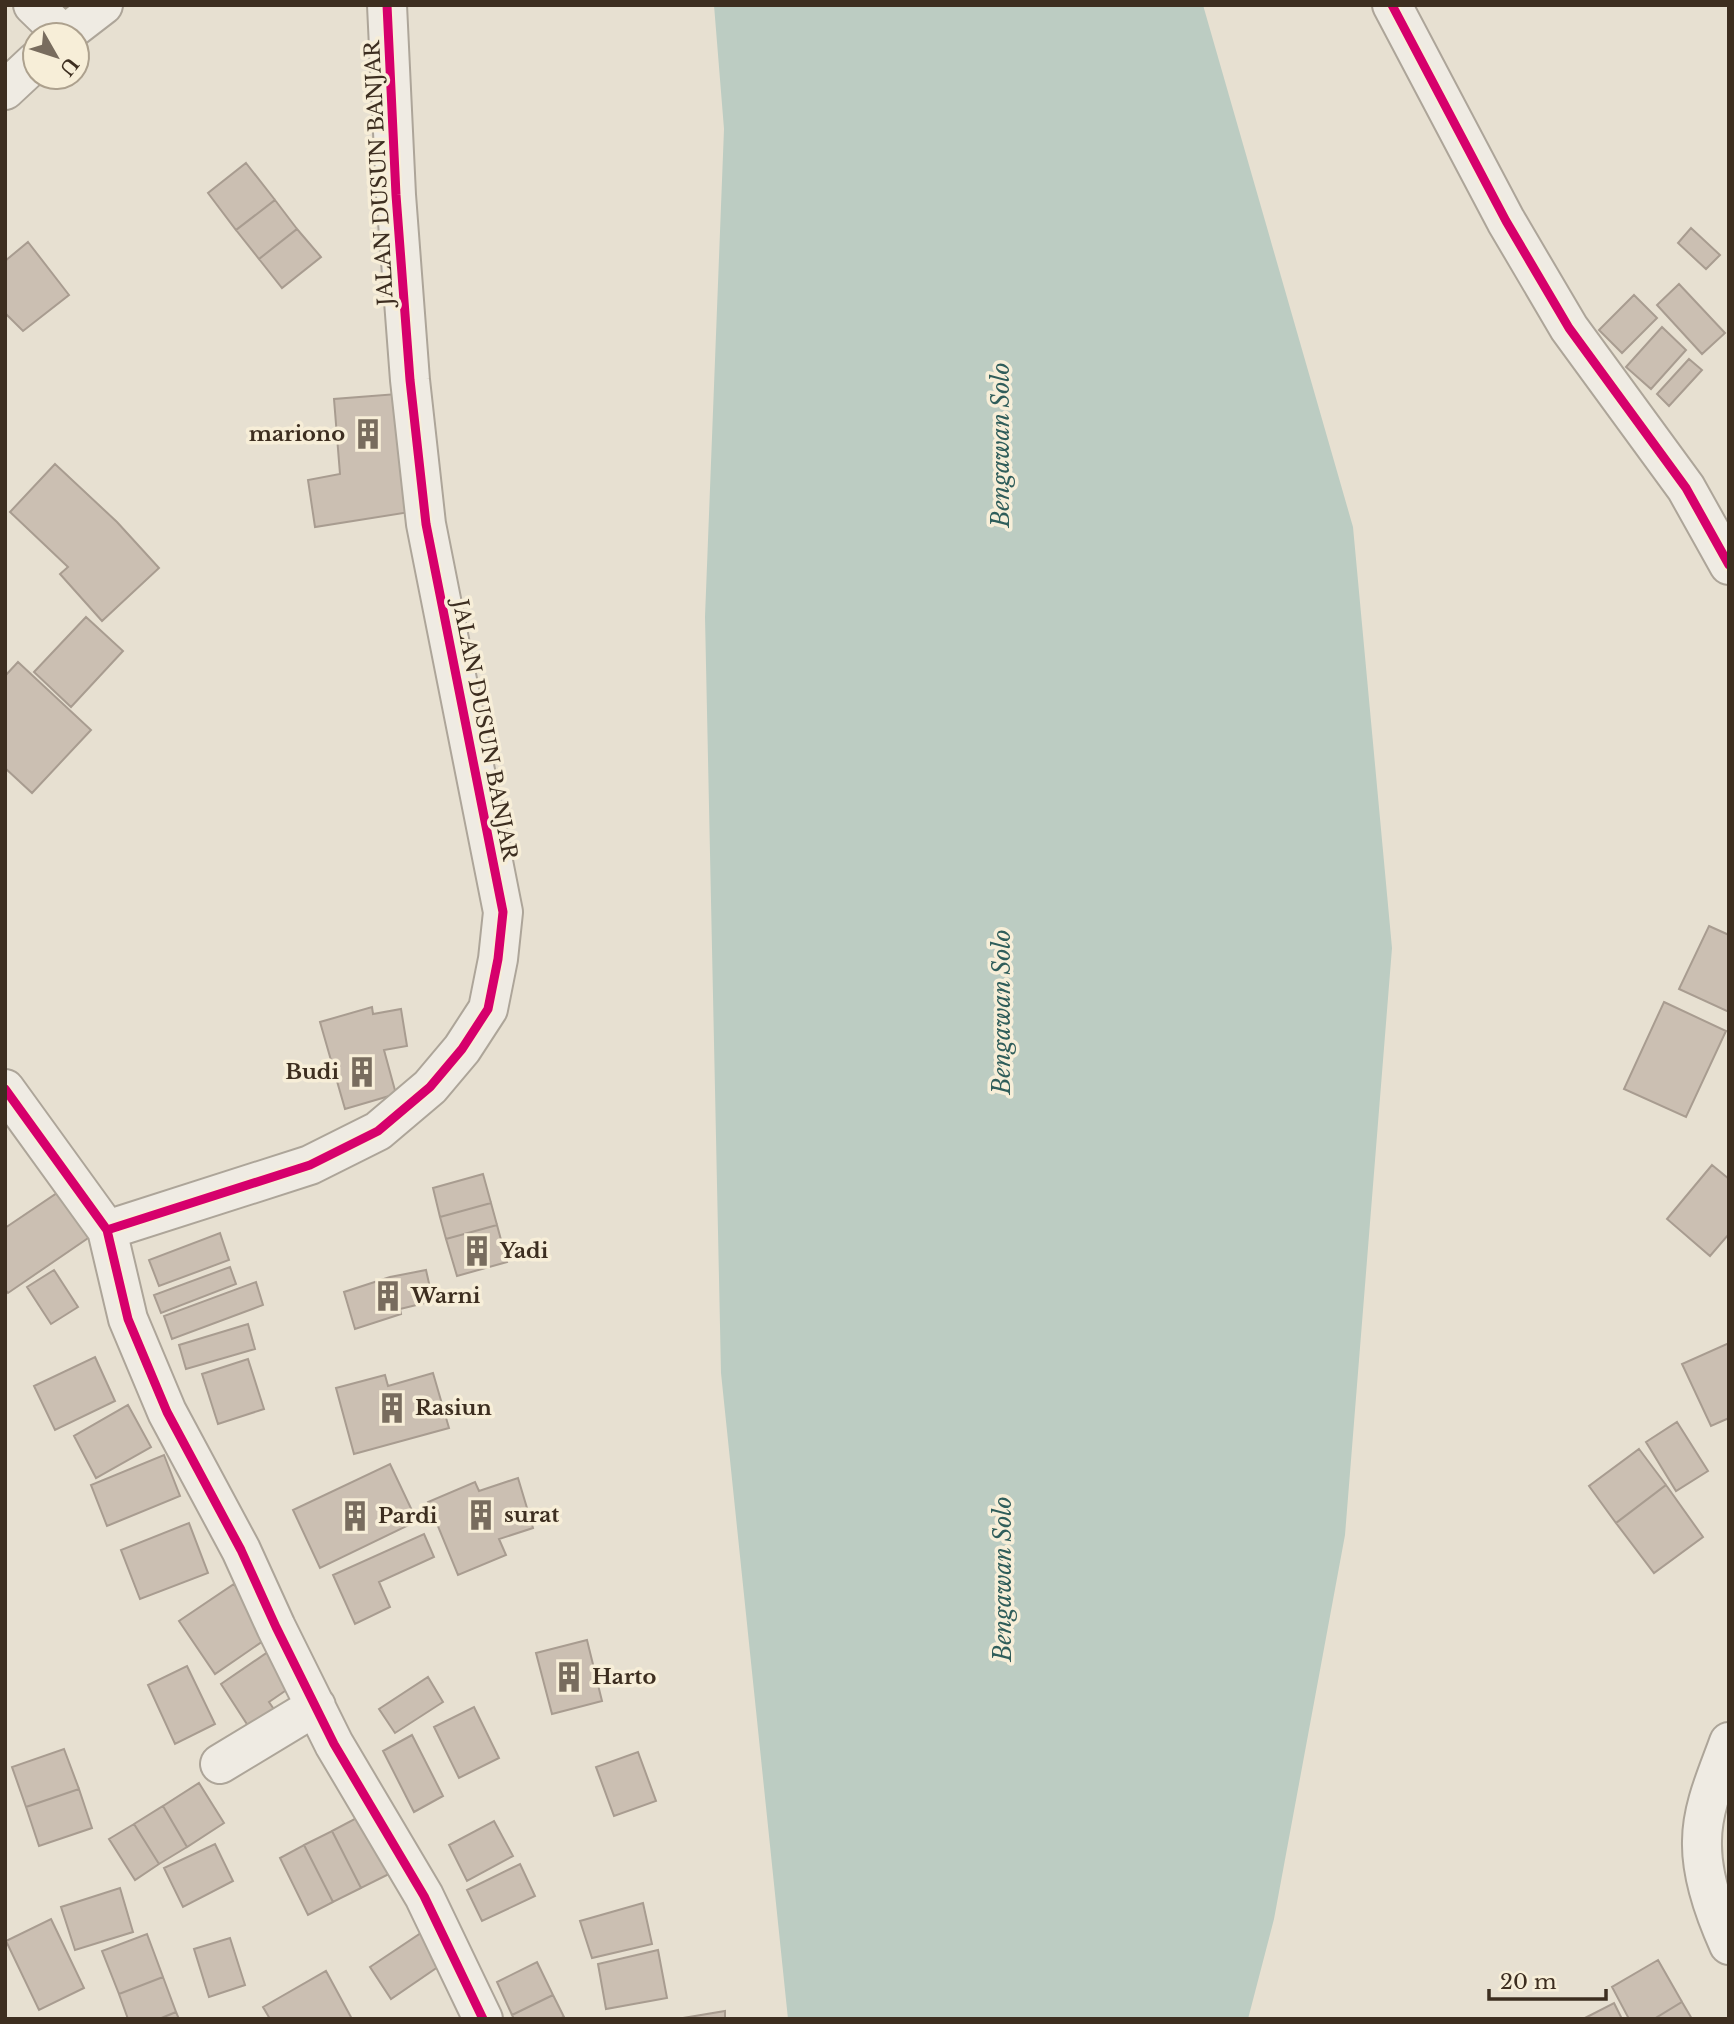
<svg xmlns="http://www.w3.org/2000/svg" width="1734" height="2024" viewBox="0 0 1734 2024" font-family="'Libre Baskerville',serif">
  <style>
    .water { fill: #bcccc2 }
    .building { fill: #cbbfb2; stroke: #a89c90; stroke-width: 2 }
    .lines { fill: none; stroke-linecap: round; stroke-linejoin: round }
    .minor-casing { stroke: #ada599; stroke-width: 42 }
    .minor { stroke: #efebe3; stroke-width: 38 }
    .cycleway-casing { stroke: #f7eed8; stroke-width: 13 }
    .cycleway { stroke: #d6006c; stroke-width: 9 }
    .labels { text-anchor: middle; stroke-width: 7; stroke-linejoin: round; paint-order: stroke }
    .street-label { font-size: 21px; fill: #3d2e20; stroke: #f7eed8 }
    .poi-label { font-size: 21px; font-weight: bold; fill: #3d2e20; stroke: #f7eed8; text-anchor: start }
    .water-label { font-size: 23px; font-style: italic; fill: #2f5d5a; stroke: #f7eed8 }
  </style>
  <rect width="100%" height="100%" fill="#e7e0d1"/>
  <path class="water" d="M 714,5 L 1203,5 L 1353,527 L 1392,948 L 1345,1535 L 1274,1919 L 1248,2019 L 788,2019 L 721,1373 L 705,617 L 724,129 Z"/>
  <path class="building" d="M 246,163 L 275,200 L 236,230 L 208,193 Z
    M 275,200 L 297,229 L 259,259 L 236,230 Z
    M 1691,228 L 1720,255 L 1706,269 L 1678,243 Z
    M 297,229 L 321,257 L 282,288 L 259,259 Z
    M 28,242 L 69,295 L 23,331 L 5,313 L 5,261 Z
    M 1679,284 L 1725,333 L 1702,354 L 1657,305 Z
    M 1634,295 L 1657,318 L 1622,353 L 1599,330 Z
    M 1662,327 L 1686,350 L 1651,389 L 1626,367 Z
    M 1689,359 L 1702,370 L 1669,406 L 1657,394 Z
    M 397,394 L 410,512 L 315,527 L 308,480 L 340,474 L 334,399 Z
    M 55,464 L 117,522 L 159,568 L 102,621 L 60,574 L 68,567 L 10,512 Z
    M 86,617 L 123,651 L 71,707 L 34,672 Z
    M 18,662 L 91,730 L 32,793 L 5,768 L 5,676 Z
    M 1709,926 L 1729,935 L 1729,1012 L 1679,989 Z
    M 1664,1002 L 1726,1031 L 1686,1117 L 1624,1089 Z
    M 372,1007 L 373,1014 L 401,1009 L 407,1046 L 384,1050 L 396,1094 L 345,1109 L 320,1022 Z
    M 1712,1165 L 1729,1179 L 1729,1234 L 1710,1256 L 1667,1219 Z
    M 483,1174 L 491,1203 L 440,1217 L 433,1188 Z
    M 63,1189 L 94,1234 L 8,1293 L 5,1289 L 5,1228 Z
    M 491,1203 L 497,1225 L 446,1239 L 440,1217 Z
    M 497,1225 L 507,1262 L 457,1276 L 446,1239 Z
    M 220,1233 L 229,1260 L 159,1286 L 149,1260 Z
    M 230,1267 L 236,1284 L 161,1313 L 154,1295 Z
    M 54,1270 L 78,1307 L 51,1324 L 27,1287 Z
    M 426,1270 L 433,1301 L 400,1309 L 401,1314 L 355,1329 L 344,1292 L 390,1277 Z
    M 256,1282 L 263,1305 L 172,1339 L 164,1316 Z
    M 248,1324 L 255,1349 L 186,1369 L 179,1345 Z
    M 1729,1343 L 1729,1418 L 1711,1426 L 1682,1364 Z
    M 95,1357 L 115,1401 L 55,1430 L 34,1386 Z
    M 248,1359 L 264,1409 L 218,1424 L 202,1374 Z
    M 433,1373 L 449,1428 L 354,1454 L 336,1388 L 385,1375 L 388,1386 Z
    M 128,1405 L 151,1447 L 96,1478 L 74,1436 Z
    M 1677,1422 L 1708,1471 L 1676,1491 L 1646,1442 Z
    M 1639,1449 L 1666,1485 L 1616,1523 L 1589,1486 Z
    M 164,1455 L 180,1496 L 107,1526 L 91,1485 Z
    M 390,1464 L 417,1521 L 320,1568 L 293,1510 Z
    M 518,1478 L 533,1528 L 499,1539 L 506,1555 L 458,1575 L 428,1502 L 475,1482 L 479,1491 Z
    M 1666,1485 L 1703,1537 L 1654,1573 L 1616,1523 Z
    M 189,1523 L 208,1573 L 140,1599 L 121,1550 Z
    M 424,1534 L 434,1557 L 379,1582 L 390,1607 L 355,1624 L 333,1575 Z
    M 234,1584 L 269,1637 L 215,1674 L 179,1621 Z
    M 587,1640 L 602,1701 L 552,1714 L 536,1653 Z
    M 278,1645 L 301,1680 L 269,1702 L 282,1721 L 256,1738 L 221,1684 Z
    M 187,1666 L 215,1724 L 175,1744 L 148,1685 Z
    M 428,1677 L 443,1702 L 395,1733 L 379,1709 Z
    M 474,1707 L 499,1758 L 459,1778 L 434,1727 Z
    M 412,1735 L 443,1796 L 414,1812 L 383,1751 Z
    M 64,1749 L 79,1789 L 26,1807 L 12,1767 Z
    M 638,1752 L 656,1801 L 614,1816 L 596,1767 Z
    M 199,1783 L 224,1823 L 187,1847 L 163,1806 Z
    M 79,1789 L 92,1828 L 39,1846 L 26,1807 Z
    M 163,1806 L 187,1847 L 159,1864 L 134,1824 Z
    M 364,1814 L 393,1872 L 361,1888 L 332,1831 Z
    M 494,1821 L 513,1856 L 467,1881 L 449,1845 Z
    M 134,1824 L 159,1864 L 135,1880 L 109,1839 Z
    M 332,1831 L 361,1888 L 333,1902 L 304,1845 Z
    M 215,1844 L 233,1881 L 183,1907 L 164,1868 Z
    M 304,1845 L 333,1902 L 308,1915 L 280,1858 Z
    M 520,1864 L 535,1896 L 482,1921 L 467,1890 Z
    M 120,1888 L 133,1932 L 75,1950 L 61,1907 Z
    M 643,1903 L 652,1944 L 592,1958 L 580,1921 Z
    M 51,1919 L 84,1988 L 39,2010 L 6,1941 Z
    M 427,1929 L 448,1960 L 391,1999 L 370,1967 Z
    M 147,1934 L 163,1977 L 119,1994 L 102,1951 Z
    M 230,1938 L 245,1985 L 209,1997 L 194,1949 Z
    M 658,1950 L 667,1998 L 606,2009 L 598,1964 Z
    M 1658,1960 L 1682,2002 L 1654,2019 L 1629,2019 L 1612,1987 Z
    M 537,1962 L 553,1995 L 512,2015 L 497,1982 Z
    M 326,1971 L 352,2019 L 270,2019 L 263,2007 Z
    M 163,1977 L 176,2012 L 159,2019 L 128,2019 L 119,1994 Z
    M 553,1995 L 564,2017 L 559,2019 L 514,2019 L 512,2015 Z
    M 1682,2002 L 1692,2019 L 1654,2019 Z
    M 1614,2003 L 1622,2019 L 1583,2019 Z
    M 725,2011 L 725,2019 L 677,2019 Z
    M 176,2012 L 179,2019 L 159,2019 Z"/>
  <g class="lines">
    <defs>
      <path id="minor" d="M 33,5 L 64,35
        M 1392,5 L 1506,221 L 1569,328 L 1686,488 L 1729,565
        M 64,35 L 103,5
        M 5,90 L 35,62
        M 5,1089 L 107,1230 L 128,1319 L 167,1412 L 241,1550 L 276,1627 L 334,1744 L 424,1896 L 483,2019
        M 107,1230 L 310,1165 L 378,1131 L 430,1087 L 462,1049 L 488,1009 L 498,959 L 503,912 L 426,524 L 410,380 L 396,195 L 387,5
        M 1729,1742 C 1718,1773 1702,1807 1702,1841 C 1701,1876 1715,1914 1729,1945
        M 220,1764 L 316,1706"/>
    </defs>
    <use href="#minor" class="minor-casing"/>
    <use href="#minor" class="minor"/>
    <defs>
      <path id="cycleway" d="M 1392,5 L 1506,221 L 1569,328 L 1686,488 L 1729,565
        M 5,1089 L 107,1230 L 128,1319 L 167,1412 L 241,1550 L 276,1627 L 334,1744 L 424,1896 L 483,2019
        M 107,1230 L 310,1165 L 378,1131 L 430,1087 L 462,1049 L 488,1009 L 498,959 L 503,912 L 426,524 L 410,380 L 396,195 L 387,5"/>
    </defs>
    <use href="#cycleway" class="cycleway-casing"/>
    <use href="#cycleway" class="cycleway"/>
  </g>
  <defs>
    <symbol id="building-bare" viewBox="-9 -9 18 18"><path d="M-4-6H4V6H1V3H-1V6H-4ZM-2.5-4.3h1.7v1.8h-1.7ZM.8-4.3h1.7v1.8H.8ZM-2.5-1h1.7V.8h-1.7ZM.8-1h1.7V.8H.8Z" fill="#786c5e" stroke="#f7eed8" stroke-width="2.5" paint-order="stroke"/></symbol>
  </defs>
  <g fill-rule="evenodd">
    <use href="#building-bare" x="346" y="412" width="44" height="44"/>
    <use href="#building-bare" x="340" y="1050" width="44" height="44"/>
    <use href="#building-bare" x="455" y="1229" width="44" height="44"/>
    <use href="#building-bare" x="366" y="1274" width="44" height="44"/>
    <use href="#building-bare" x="370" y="1386" width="44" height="44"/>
    <use href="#building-bare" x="459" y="1493" width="44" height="44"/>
    <use href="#building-bare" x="333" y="1494" width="44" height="44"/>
    <use href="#building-bare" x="547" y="1655" width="44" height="44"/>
  </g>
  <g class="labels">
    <g class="street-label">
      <text transform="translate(379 173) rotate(-93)" y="7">JALAN DUSUN BANJAR</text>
      <text transform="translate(485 730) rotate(79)" y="7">JALAN DUSUN BANJAR</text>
    </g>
    <g class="poi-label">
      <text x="345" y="441" text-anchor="end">mariono</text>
      <text x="339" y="1079" text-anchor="end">Budi</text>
      <text x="500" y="1258">Yadi</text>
      <text x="411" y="1303">Warni</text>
      <text x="415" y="1415">Rasiun</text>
      <text x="504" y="1522">surat</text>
      <text x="378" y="1523">Pardi</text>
      <text x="592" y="1684">Harto</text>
    </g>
    <g class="water-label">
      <text transform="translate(1001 445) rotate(-90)" y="8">Bengawan Solo</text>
      <text transform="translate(1002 1012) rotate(-90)" y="8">Bengawan Solo</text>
      <text transform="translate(1003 1579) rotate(-90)" y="8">Bengawan Solo</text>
    </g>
  </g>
  <rect width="1734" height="2024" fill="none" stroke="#3d2e20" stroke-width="14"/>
  <g transform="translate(56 56) rotate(129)"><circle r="33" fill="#f7eed8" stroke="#ada18e" stroke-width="2"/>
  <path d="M0-5L12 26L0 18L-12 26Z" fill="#786c5e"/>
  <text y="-10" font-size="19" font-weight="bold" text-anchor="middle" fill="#3d2e20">U</text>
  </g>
  <path d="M1489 1989v10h117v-10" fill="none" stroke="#3d2e20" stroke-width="3.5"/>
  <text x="1500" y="1989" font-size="21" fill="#3d2e20" stroke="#f7eed8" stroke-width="5" paint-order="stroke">20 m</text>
</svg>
